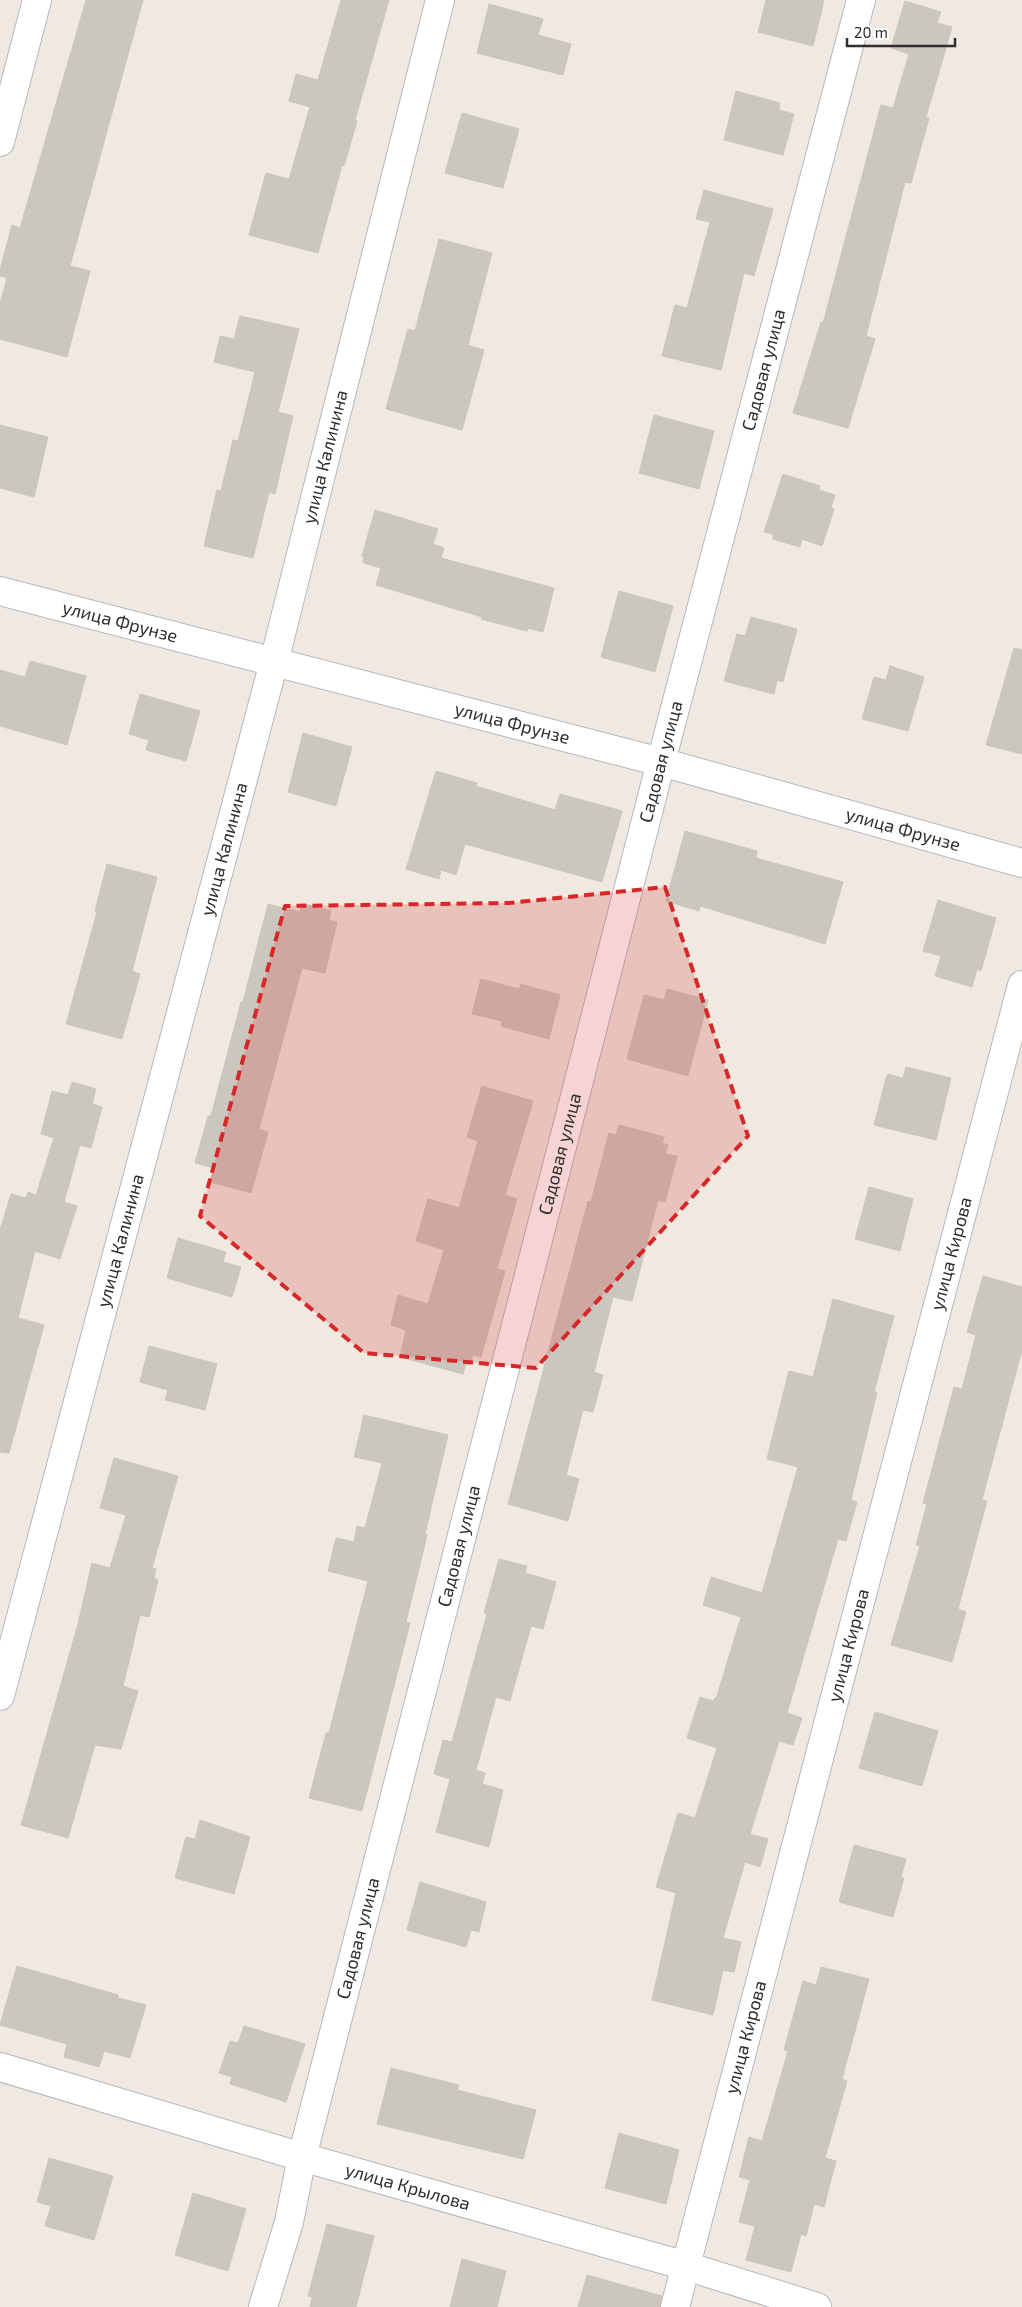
<svg xmlns="http://www.w3.org/2000/svg" width="1022" height="2307" viewBox="0 0 1022 2307" font-family="'Exo 2',sans-serif">
  <style>
    .building { fill: #cbc7bf; stroke: #cbc5ba }
    .lines { fill: none; stroke-linecap: round; stroke-linejoin: round }
    .minor-casing { stroke: #b4b7c1; stroke-width: 30 }
    .tertiary-casing { stroke: #b4b7c1; stroke-width: 30 }
    .minor { stroke: #fff; stroke-width: 28 }
    .tertiary { stroke: #fff; stroke-width: 28 }
    .marked { fill: #d62828; fill-opacity: 0.2; stroke: #d62828; stroke-width: 4; stroke-dasharray: 10 6; stroke-linejoin: round }
    .labels { text-anchor: middle; stroke-width: 5; stroke-linejoin: round; paint-order: stroke }
    .street-label { font-size: 18px; fill: #2e2e2e; stroke: #fff }
  </style>
  <rect width="100%" height="100%" fill="#efe9e1"/>
  <path class="building" d="M 86,0 L 143,0 L 70,266 L 90,271 L 67,357 L 0,339 L 0,303 L 7,278 L 0,276 L 0,270 L 12,225 L 20,228 Z
    M 341,0 L 389,0 L 355,120 L 357,121 L 344,166 L 342,165 L 318,253 L 249,235 L 266,173 L 289,179 L 310,107 L 289,101 L 296,74 L 318,80 Z
    M 766,0 L 824,0 L 813,46 L 758,32 Z
    M 905,1 L 941,12 L 937,23 L 952,27 L 926,117 L 929,118 L 911,183 L 905,182 L 866,336 L 875,339 L 848,428 L 793,413 L 821,322 L 823,323 L 881,105 L 893,108 L 909,54 L 891,48 Z
    M 489,4 L 543,19 L 538,35 L 571,44 L 563,75 L 477,53 Z
    M 736,91 L 780,103 L 779,110 L 794,114 L 783,155 L 724,140 Z
    M 462,113 L 519,129 L 503,188 L 445,173 Z
    M 704,190 L 773,209 L 754,276 L 744,273 L 721,370 L 662,356 L 675,305 L 687,308 L 710,222 L 696,219 Z
    M 439,239 L 492,253 L 468,345 L 484,350 L 462,430 L 386,409 L 408,329 L 415,331 Z
    M 240,316 L 299,329 L 278,412 L 293,416 L 275,494 L 269,492 L 253,558 L 204,546 L 217,490 L 221,491 L 233,440 L 238,441 L 255,372 L 214,362 L 220,336 L 234,339 Z
    M 654,415 L 714,431 L 699,489 L 639,473 Z
    M 0,425 L 48,437 L 34,497 L 0,488 Z
    M 783,474 L 820,486 L 819,490 L 835,495 L 831,507 L 834,509 L 822,546 L 802,539 L 800,547 L 773,539 L 773,534 L 764,532 Z
    M 375,510 L 438,529 L 433,544 L 444,548 L 441,558 L 554,588 L 543,632 L 528,628 L 527,631 L 481,619 L 482,617 L 376,585 L 381,568 L 363,563 L 364,557 L 362,556 Z
    M 619,591 L 673,606 L 655,672 L 601,657 Z
    M 751,617 L 797,629 L 783,682 L 777,680 L 774,694 L 724,681 L 737,634 L 745,636 Z
    M 1014,648 L 1022,650 L 1022,754 L 986,745 Z
    M 30,661 L 86,676 L 67,745 L 0,726 L 0,670 L 25,677 Z
    M 890,666 L 924,677 L 908,731 L 862,719 L 874,677 L 886,680 Z
    M 140,694 L 200,711 L 186,761 L 146,750 L 149,740 L 129,734 Z
    M 303,733 L 352,747 L 336,806 L 288,792 Z
    M 436,771 L 477,783 L 476,786 L 555,810 L 560,794 L 622,811 L 602,882 L 465,844 L 456,875 L 441,870 L 439,879 L 406,869 Z
    M 685,831 L 757,851 L 756,858 L 843,882 L 825,944 L 700,906 L 699,911 L 666,901 Z
    M 107,864 L 157,877 L 132,971 L 140,974 L 122,1039 L 66,1024 L 97,912 L 95,911 Z
    M 938,900 L 996,918 L 981,971 L 977,969 L 972,987 L 935,976 L 941,956 L 923,951 Z
    M 302,903 L 331,911 L 329,920 L 337,922 L 325,973 L 302,968 L 259,1129 L 268,1132 L 251,1193 L 210,1182 L 214,1168 L 195,1163 L 208,1116 L 211,1116 L 241,1002 L 243,1002 L 268,904 L 300,912 Z
    M 481,979 L 519,989 L 521,984 L 560,995 L 549,1039 L 501,1026 L 502,1021 L 472,1014 Z
    M 667,989 L 708,1000 L 688,1076 L 627,1059 L 644,995 L 664,1000 Z
    M 906,1067 L 951,1078 L 936,1140 L 874,1125 L 886,1078 L 888,1074 L 903,1078 Z
    M 72,1082 L 96,1089 L 92,1104 L 102,1107 L 91,1148 L 80,1145 L 64,1202 L 77,1206 L 60,1259 L 35,1251 L 18,1318 L 44,1325 L 9,1453 L 0,1452 L 0,1230 L 11,1194 L 26,1198 L 28,1192 L 36,1195 L 54,1138 L 41,1134 L 52,1091 L 68,1095 Z
    M 482,1086 L 533,1101 L 505,1195 L 517,1199 L 497,1269 L 505,1271 L 481,1357 L 473,1355 L 470,1365 L 466,1364 L 463,1374 L 400,1357 L 406,1330 L 391,1325 L 398,1295 L 428,1304 L 444,1250 L 416,1241 L 428,1199 L 459,1208 L 478,1141 L 467,1137 Z
    M 619,1125 L 664,1137 L 662,1143 L 668,1145 L 665,1154 L 677,1156 L 665,1202 L 658,1200 L 632,1301 L 613,1297 L 594,1372 L 603,1375 L 593,1412 L 583,1410 L 566,1475 L 579,1479 L 568,1521 L 508,1504 L 588,1201 L 591,1202 L 609,1133 L 616,1135 Z
    M 869,1187 L 913,1199 L 900,1251 L 855,1239 Z
    M 178,1238 L 226,1252 L 223,1262 L 241,1267 L 232,1297 L 167,1278 Z
    M 983,1276 L 1022,1287 L 1022,1350 L 982,1500 L 987,1501 L 958,1609 L 966,1612 L 952,1662 L 891,1645 L 920,1546 L 916,1545 L 927,1504 L 923,1503 L 954,1387 L 962,1389 L 976,1335 L 967,1332 Z
    M 833,1299 L 894,1316 L 874,1392 L 877,1392 L 851,1500 L 857,1502 L 846,1541 L 838,1539 L 787,1713 L 802,1718 L 793,1745 L 779,1741 L 750,1834 L 768,1839 L 760,1867 L 745,1862 L 723,1938 L 741,1942 L 734,1972 L 723,1970 L 713,2015 L 652,2000 L 676,1893 L 656,1887 L 678,1813 L 695,1818 L 717,1748 L 687,1738 L 700,1697 L 713,1701 L 717,1696 L 741,1617 L 703,1605 L 711,1577 L 762,1593 L 798,1467 L 767,1459 L 789,1371 L 813,1377 Z
    M 149,1346 L 217,1364 L 205,1410 L 165,1400 L 168,1390 L 140,1382 Z
    M 364,1415 L 448,1435 L 425,1534 L 427,1535 L 406,1622 L 410,1623 L 362,1811 L 309,1798 L 326,1733 L 329,1733 L 368,1581 L 328,1571 L 336,1538 L 354,1542 L 357,1526 L 365,1528 L 382,1463 L 354,1457 Z
    M 114,1458 L 178,1476 L 152,1568 L 156,1569 L 154,1578 L 158,1580 L 149,1617 L 140,1615 L 123,1686 L 138,1691 L 121,1749 L 95,1745 L 68,1838 L 21,1825 L 78,1624 L 92,1563 L 110,1568 L 126,1515 L 100,1508 Z
    M 499,1559 L 527,1566 L 525,1573 L 556,1582 L 543,1629 L 531,1626 L 510,1701 L 496,1697 L 476,1770 L 485,1773 L 482,1784 L 503,1790 L 489,1847 L 436,1832 L 450,1779 L 434,1774 L 443,1740 L 452,1742 L 487,1614 L 484,1613 Z
    M 875,1712 L 938,1731 L 922,1786 L 859,1768 Z
    M 200,1820 L 250,1837 L 234,1894 L 175,1878 L 186,1837 L 195,1839 Z
    M 854,1845 L 906,1859 L 901,1877 L 904,1878 L 893,1917 L 839,1902 Z
    M 420,1882 L 486,1902 L 479,1932 L 471,1930 L 466,1947 L 407,1930 Z
    M 17,1966 L 118,1995 L 118,1998 L 146,2005 L 130,2058 L 104,2051 L 99,2067 L 64,2057 L 67,2044 L 0,2025 Z
    M 821,1967 L 869,1979 L 842,2079 L 847,2081 L 825,2158 L 836,2161 L 824,2207 L 814,2204 L 806,2236 L 801,2234 L 791,2272 L 746,2260 L 755,2226 L 739,2222 L 750,2180 L 739,2177 L 749,2137 L 762,2141 L 788,2051 L 784,2050 L 803,1981 L 816,1985 Z
    M 244,2026 L 305,2044 L 286,2102 L 230,2084 L 232,2077 L 219,2073 L 230,2041 L 238,2043 Z
    M 391,2068 L 459,2085 L 457,2090 L 536,2110 L 523,2159 L 377,2124 Z
    M 619,2133 L 679,2150 L 666,2204 L 605,2188 Z
    M 49,2158 L 113,2176 L 94,2240 L 45,2226 L 51,2206 L 37,2202 Z
    M 193,2193 L 246,2209 L 228,2271 L 175,2255 Z
    M 327,2224 L 374,2236 L 356,2307 L 310,2307 L 312,2297 L 308,2296 Z
    M 462,2259 L 506,2271 L 497,2307 L 450,2307 Z
    M 587,2275 L 662,2296 L 660,2307 L 578,2307 Z"/>
  <g class="lines">
    <defs>
      <g id="minor">
        <path d="M 0,142 L 37,0"/>
        <path id="s1" d="M 0,1696 L 274,662 L 440,0"/>
        <path id="s2" d="M 0,2067 L 302,2157 L 686,2266 L 817,2307"/>
        <path id="s3" d="M 263,2307 L 289,2222 L 302,2157 L 661,762 L 861,0"/>
        <path id="s4" d="M 675,2307 L 1022,985"/>
      </g>
      <g id="tertiary">
        <path id="s5" d="M 0,591 L 661,762 L 1022,863"/>
      </g>
    </defs>
    <use href="#minor" class="minor-casing"/>
    <use href="#tertiary" class="tertiary-casing"/>
    <use href="#minor" class="minor"/>
    <use href="#tertiary" class="tertiary"/>
  </g>
  <path class="marked" d="M 665,887 L 748,1136 L 536,1368 L 364,1353 L 200,1216 L 285,906 L 509,903 Z"/>
  <g class="labels">
    <g class="street-label">
      <text dy="6" stroke="none"><textPath href="#s3" startOffset="2001">Садовая улица</textPath></text>
      <text dy="6" stroke="none"><textPath href="#s1" startOffset="1281">улица Калинина</textPath></text>
      <text dy="6" stroke="none"><textPath href="#s5" startOffset="124">улица Фрунзе</textPath></text>
      <text dy="6" stroke="none"><textPath href="#s5" startOffset="529">улица Фрунзе</textPath></text>
      <text dy="6" stroke="none"><textPath href="#s3" startOffset="1596">Садовая улица</textPath></text>
      <text dy="6" stroke="none"><textPath href="#s5" startOffset="934">улица Фрунзе</textPath></text>
      <text dy="6" stroke="none"><textPath href="#s1" startOffset="876">улица Калинина</textPath></text>
      <text dy="6" stroke="none"><textPath href="#s3" startOffset="1191">Садовая улица</textPath></text>
      <text dy="6" stroke="none"><textPath href="#s1" startOffset="471">улица Калинина</textPath></text>
      <text dy="6" stroke="none"><textPath href="#s4" startOffset="1089">улица Кирова</textPath></text>
      <text dy="6" stroke="none"><textPath href="#s3" startOffset="786">Садовая улица</textPath></text>
      <text dy="6" stroke="none"><textPath href="#s4" startOffset="684">улица Кирова</textPath></text>
      <text dy="6" stroke="none"><textPath href="#s3" startOffset="381">Садовая улица</textPath></text>
      <text dy="6" stroke="none"><textPath href="#s4" startOffset="279">улица Кирова</textPath></text>
      <text dy="6" stroke="none"><textPath href="#s2" startOffset="425">улица Крылова</textPath></text>
    </g>
  </g>
  <path d="M847 38v8h108v-8" fill="none" stroke="#2e2e2e" stroke-width="2.5"/>
  <text x="854" y="38" font-size="15" fill="#2e2e2e" stroke="#ffffff" stroke-width="4" paint-order="stroke">20 m</text>
</svg>
